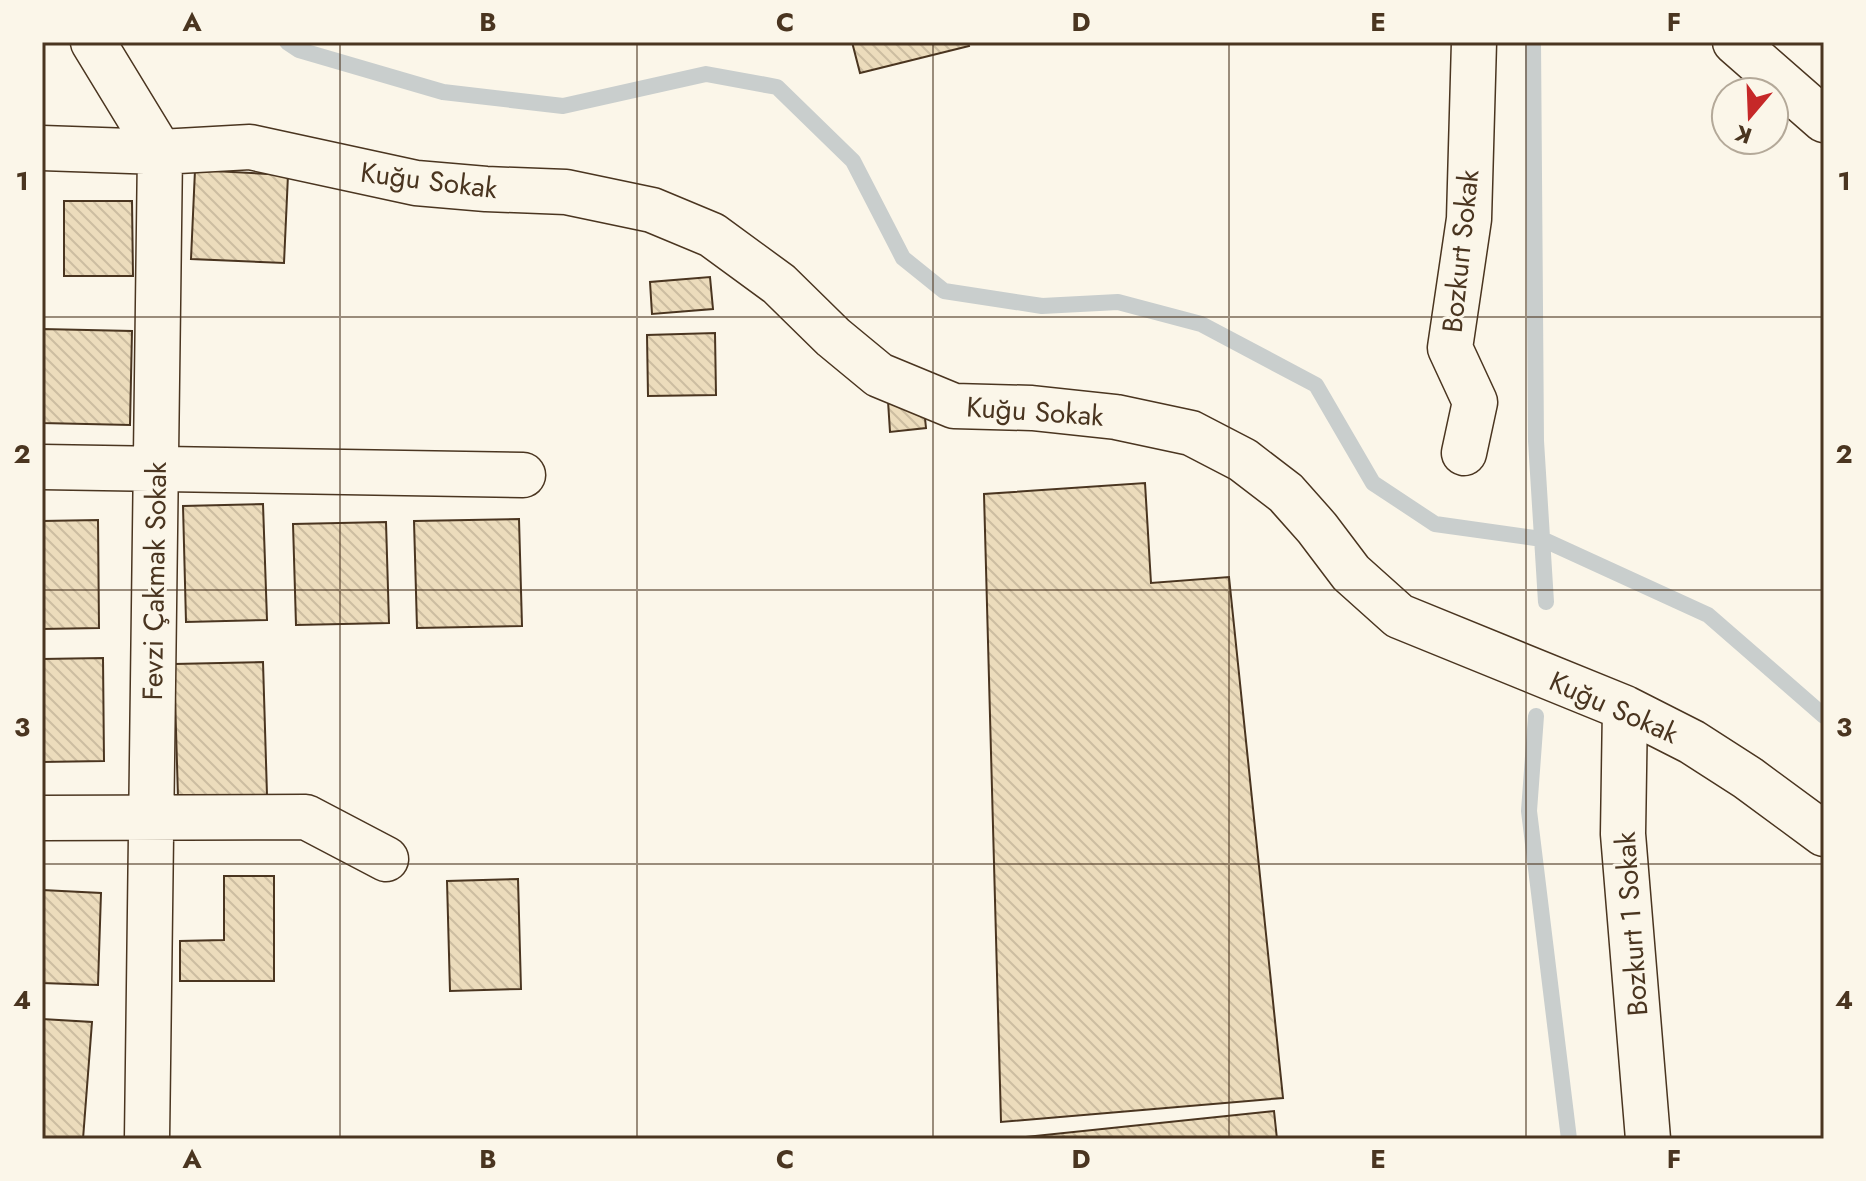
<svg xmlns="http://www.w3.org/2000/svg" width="1866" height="1181" viewBox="0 0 1866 1181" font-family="Jost,sans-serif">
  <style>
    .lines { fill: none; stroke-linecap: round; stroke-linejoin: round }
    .stream { stroke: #c9cecd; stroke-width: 16 }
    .building { fill: url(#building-back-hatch); stroke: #4a3520; stroke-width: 2 }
    .minor-casing { stroke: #4a3520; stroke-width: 47 }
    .minor { stroke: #fbf6e9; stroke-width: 44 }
    .grid { fill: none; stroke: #4a3520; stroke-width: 2; stroke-opacity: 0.55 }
    .labels { text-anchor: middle; stroke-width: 6; stroke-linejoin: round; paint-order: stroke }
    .street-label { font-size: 28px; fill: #4a3520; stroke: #fbf6e9 }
    .neatline { fill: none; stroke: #4a3520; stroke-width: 3 }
    .grid-label { font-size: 26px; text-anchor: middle; font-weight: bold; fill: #4a3520 }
  </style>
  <defs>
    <pattern id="building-back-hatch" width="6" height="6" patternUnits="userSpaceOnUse" patternTransform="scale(2)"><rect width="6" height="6" fill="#ecdcbc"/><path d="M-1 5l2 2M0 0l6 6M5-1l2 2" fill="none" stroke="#ccbda1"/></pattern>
  </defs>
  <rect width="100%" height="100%" fill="#fbf6e9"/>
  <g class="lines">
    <path class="stream" d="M 287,42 L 299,50 L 443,92 L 563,106 L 706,74 L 777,87 L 853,161 L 903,258 L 944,291 L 1042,306 L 1118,302 L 1201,324 L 1316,385 L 1373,483 L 1435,524 L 1542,539 L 1708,615 L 1824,716
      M 1533,42 L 1536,441 L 1546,602
      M 1536,716 L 1529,811 L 1569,1139"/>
  </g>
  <path class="building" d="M 852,42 L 968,42 L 969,46 L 860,73 Z
    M 195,170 L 288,175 L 284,263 L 191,259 Z
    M 64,201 L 132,201 L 133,276 L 64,276 Z
    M 710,277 L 713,309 L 652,314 L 650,282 Z
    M 42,329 L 132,331 L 130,425 L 42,423 Z
    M 715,333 L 716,395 L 648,396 L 647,335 Z
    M 923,398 L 926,428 L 890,432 L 888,401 Z
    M 1145,483 L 1151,583 L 1229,577 L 1283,1098 L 1001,1122 L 984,494 Z
    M 263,504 L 267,620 L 186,622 L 183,506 Z
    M 519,519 L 522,626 L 417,628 L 414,521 Z
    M 98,520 L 99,628 L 42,629 L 42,521 Z
    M 386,522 L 389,623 L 296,625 L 293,524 Z
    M 103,658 L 104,761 L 42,762 L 42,659 Z
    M 263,662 L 267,795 L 178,797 L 174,664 Z
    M 224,876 L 274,876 L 274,981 L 180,981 L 180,941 L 224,940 Z
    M 518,879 L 521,989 L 450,991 L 447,881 Z
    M 42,890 L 101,893 L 98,985 L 42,983 Z
    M 42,1019 L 92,1022 L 83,1139 L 42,1139 Z
    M 1274,1111 L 1277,1139 L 1006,1139 Z"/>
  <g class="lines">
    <defs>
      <path id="minor" d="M 93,42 L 160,152 L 147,1139
        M 1735,42 L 1824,120
        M 42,148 L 160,152 L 250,147 L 416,183 L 486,189 L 566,192 L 652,210 L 712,235 L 779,284 L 833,337 L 879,375 L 954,406 L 1032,408 L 1116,417 L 1191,433 L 1243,460 L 1286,493 L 1317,528 L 1351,573 L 1399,616 L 1625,708 L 1692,742 L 1748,778 L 1824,834
        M 1464,453 L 1475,402 L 1450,348 L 1469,219 L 1474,42
        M 42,467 L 523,475
        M 1625,708 L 1623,834 L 1648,1139
        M 42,818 L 306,817 L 386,859"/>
    </defs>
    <use href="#minor" class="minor-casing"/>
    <use href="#minor" class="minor"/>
  </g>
  <path class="grid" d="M 340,42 L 340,1139M 637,42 L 637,1139M 933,42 L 933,1139M 1229,42 L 1229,1139M 1526,42 L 1526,1139M 42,317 L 1824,317M 42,590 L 1824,590M 42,864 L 1824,864"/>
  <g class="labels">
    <g class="street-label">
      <text transform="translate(429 180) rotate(7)" y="10">Kuğu Sokak</text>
      <text transform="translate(1460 251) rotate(-84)" y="10">Bozkurt Sokak</text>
      <text transform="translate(1035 411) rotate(4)" y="10">Kuğu Sokak</text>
      <text transform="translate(154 581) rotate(-89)" y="10">Fevzi Çakmak Sokak</text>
      <text transform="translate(1614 707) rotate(24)" y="10">Kuğu Sokak</text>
      <text transform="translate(1631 924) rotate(-94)" y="10">Bozkurt 1 Sokak</text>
    </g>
  </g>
  <rect width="1866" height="1181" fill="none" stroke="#fbf6e9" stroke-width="88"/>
  <g transform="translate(1750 116) rotate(199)"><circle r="38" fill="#fbf6e9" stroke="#b4a999" stroke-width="2"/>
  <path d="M0-6L14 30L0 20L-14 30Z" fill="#c62828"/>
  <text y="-12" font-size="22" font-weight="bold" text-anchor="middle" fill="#4a3520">K</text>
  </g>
  <rect x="44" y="44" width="1778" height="1093" class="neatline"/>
  <g class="grid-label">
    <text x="192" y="31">A</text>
    <text x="488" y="31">B</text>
    <text x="785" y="31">C</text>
    <text x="1081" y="31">D</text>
    <text x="1378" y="31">E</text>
    <text x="1674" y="31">F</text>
    <text x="22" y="190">1</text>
    <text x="1844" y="190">1</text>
    <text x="22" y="463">2</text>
    <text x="1844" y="463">2</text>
    <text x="22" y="736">3</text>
    <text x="1844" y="736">3</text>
    <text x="22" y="1009">4</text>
    <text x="1844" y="1009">4</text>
    <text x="192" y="1168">A</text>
    <text x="488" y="1168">B</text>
    <text x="785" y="1168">C</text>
    <text x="1081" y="1168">D</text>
    <text x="1378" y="1168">E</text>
    <text x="1674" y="1168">F</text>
  </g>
</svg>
